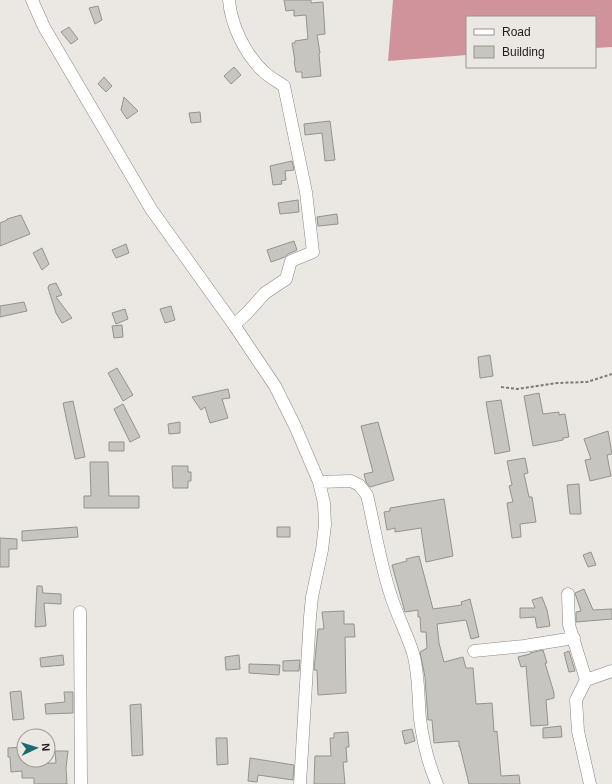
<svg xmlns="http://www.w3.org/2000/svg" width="612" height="784" viewBox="0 0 612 784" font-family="Arial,sans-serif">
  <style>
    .forest { fill: #d0939c }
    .building { fill: #c7c5c0; stroke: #94938e }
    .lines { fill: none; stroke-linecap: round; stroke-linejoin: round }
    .street-casing { stroke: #8a8783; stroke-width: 13 }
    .path { stroke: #7b7976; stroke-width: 2; stroke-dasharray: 3 2; stroke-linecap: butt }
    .street { stroke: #fff; stroke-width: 12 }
  </style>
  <rect width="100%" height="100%" fill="#ebe7e3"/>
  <path class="forest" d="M 393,0 L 612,0 L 612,47 L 595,48 L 595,17 L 467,17 L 467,55 L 388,61 Z"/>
  <path class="building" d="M 284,0 L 311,0 L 311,3 L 323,2 L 325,34 L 317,35 L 320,53 L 319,54 L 321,76 L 302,78 L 302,72 L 296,72 L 294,61 L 295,61 L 292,43 L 295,43 L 295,41 L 308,39 L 306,15 L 294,16 L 294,10 L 286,11 Z
    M 98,6 L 102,20 L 95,24 L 89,8 Z
    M 69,27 L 78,39 L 71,44 L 61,32 Z
    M 234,67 L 241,75 L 231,84 L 224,76 Z
    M 104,77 L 112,86 L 106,92 L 98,84 Z
    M 124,97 L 138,111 L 127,119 L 121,110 Z
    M 200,112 L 201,122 L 191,123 L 189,113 Z
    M 330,121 L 335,160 L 325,161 L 322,133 L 305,135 L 304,124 Z
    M 292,161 L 294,170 L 285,171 L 286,180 L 281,181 L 282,184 L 273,185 L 270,166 Z
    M 298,200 L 299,212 L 280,214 L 278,203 Z
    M 337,214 L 338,224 L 318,226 L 317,217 Z
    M 21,215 L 30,234 L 0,246 L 0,223 L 7,220 L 7,219 Z
    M 294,241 L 297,250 L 288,254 L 285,257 L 271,262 L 267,250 Z
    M 126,244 L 129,253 L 116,258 L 112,250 Z
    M 42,248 L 49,264 L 42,270 L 33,253 Z
    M 56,283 L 62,295 L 56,297 L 72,318 L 62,323 L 56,313 L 48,288 L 49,285 Z
    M 24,302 L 27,311 L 0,317 L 0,306 Z
    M 171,306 L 175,320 L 165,323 L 160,309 Z
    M 125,309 L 128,319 L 116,324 L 112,313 Z
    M 122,325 L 123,337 L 114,338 L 112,326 Z
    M 490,355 L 493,376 L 480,378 L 478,357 Z
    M 117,368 L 133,395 L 123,401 L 108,373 Z
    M 228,389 L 230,398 L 222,399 L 228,418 L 210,423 L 205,407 L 201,410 L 192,397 Z
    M 539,393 L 543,414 L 559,412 L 559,415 L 565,414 L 569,437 L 563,438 L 563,440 L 533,446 L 524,396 Z
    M 501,400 L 510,451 L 495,454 L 486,402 Z
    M 73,401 L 85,457 L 75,459 L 63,403 Z
    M 123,404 L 140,437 L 130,442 L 114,409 Z
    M 180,422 L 180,433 L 169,434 L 168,424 Z
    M 378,422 L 394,480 L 370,487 L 366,482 L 364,474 L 373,472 L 361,426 Z
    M 608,431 L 612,454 L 607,455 L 611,476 L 590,481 L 585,460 L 591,459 L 584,439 Z
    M 109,442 L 124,442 L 124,451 L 109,451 Z
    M 525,458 L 528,473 L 524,474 L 529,497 L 532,497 L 536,522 L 520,524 L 521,537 L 512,538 L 507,503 L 513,502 L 509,486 L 512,485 L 507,461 Z
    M 90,462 L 108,462 L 109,496 L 139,496 L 139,508 L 84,508 L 84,496 L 91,496 Z
    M 172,466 L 188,466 L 188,472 L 191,472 L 191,481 L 188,481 L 188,488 L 173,488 Z
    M 579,484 L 581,514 L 570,514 L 567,485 Z
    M 444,499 L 453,556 L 426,562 L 421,528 L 395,532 L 395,528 L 387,530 L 384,512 L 390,511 L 390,508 Z
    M 77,527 L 78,537 L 22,541 L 22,531 Z
    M 277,527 L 290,527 L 290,537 L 277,537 Z
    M 0,538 L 17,539 L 17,549 L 9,549 L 9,567 L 0,567 Z
    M 591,552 L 596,565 L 588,567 L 583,555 Z
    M 419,556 L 433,609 L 462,605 L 461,602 L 470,599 L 479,637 L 471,639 L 466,620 L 437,624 L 439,643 L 444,662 L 463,657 L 466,668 L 473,668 L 476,704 L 492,703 L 494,732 L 497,731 L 501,776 L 519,775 L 520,784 L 469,784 L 460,747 L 459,747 L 459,741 L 434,743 L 432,720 L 428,720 L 425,677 L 420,652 L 427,648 L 426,632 L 421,632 L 420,617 L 418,617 L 418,610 L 405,612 L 392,565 L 407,561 L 406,559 Z
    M 37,586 L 42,586 L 43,593 L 61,594 L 61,604 L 44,603 L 46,626 L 35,627 Z
    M 584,589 L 593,610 L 612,609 L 612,619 L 576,622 L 576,612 L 581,611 L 575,593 Z
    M 542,597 L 547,610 L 550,626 L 537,628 L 535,617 L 520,618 L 520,608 L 535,608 L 532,600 Z
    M 344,611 L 344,624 L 354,624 L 355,637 L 345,637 L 346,693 L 318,695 L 317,670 L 314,670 L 318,629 L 324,629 L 322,612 Z
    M 543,650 L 547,663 L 545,663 L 554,693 L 554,698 L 546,700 L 548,725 L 531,726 L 526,666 L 521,667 L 518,657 L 530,654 L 530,653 Z
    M 569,651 L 575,671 L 569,672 L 564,653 Z
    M 63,655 L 64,665 L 41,667 L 40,658 Z
    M 239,655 L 240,669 L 226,670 L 225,657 Z
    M 300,660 L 299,671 L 283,671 L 283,661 Z
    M 249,664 L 280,665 L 279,675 L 249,673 Z
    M 21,691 L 24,719 L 13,720 L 10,692 Z
    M 64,692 L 73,692 L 73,713 L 46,714 L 45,704 L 65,702 Z
    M 141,704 L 143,755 L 132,756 L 130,705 Z
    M 561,726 L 562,737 L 543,738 L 543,728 Z
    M 412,729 L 415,741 L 405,744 L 402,731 Z
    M 348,732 L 349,747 L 346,747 L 347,762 L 343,762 L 345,784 L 314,784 L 315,756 L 331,756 L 330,738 L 334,738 L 334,733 Z
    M 216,738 L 227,738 L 228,764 L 217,765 Z
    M 24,747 L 24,760 L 30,760 L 30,764 L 56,763 L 55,751 L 68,751 L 66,768 L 67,784 L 34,784 L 34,778 L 22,778 L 22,771 L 11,772 L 10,757 L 8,757 L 8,748 Z
    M 250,758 L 294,765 L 293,780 L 258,775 L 257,782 L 248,781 Z"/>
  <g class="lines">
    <defs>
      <path id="street" d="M 32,0 L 44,27 L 151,209 L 234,325 L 275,386 L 295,426 L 319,482 L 324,503 L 325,525 L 322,550 L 312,597 L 310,617 L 300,784
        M 229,0 C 231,25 245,54 263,71 C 269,77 277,81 284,86 L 306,192 L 313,252 L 291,261 L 286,279 L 265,293 L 247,313 L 234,325
        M 319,482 L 351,481 L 359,485 L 367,495 C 375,529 380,563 391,596 C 397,615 407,634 413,653 C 419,674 418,697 420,719 C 423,742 428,763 437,784
        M 568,594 L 569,625 L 586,680
        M 80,612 L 81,784
        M 474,651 L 524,646 L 574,638
        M 590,784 L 578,731 L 576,700 L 586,680 L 612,671"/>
    </defs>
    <use href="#street" class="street-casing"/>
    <path class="path" d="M 501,387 L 517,389 L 557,383 L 587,382 L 612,374"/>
    <use href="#street" class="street"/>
  </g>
  <rect x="466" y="16" width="130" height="52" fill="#ebe7e3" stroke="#999793"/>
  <rect x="474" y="29" width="20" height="6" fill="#ffffff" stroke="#999793"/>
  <text x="502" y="36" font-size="12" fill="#1f1e1c">Road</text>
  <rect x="474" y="46" width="20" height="12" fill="#c7c5c0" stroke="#999793"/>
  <text x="502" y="56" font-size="12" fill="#1f1e1c">Building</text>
  <g transform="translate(36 748) rotate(86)"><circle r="19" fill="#ebe7e3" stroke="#999793"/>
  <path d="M0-3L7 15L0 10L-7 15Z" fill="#1d6971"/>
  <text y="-6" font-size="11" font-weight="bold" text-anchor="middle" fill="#1f1e1c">N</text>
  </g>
</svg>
